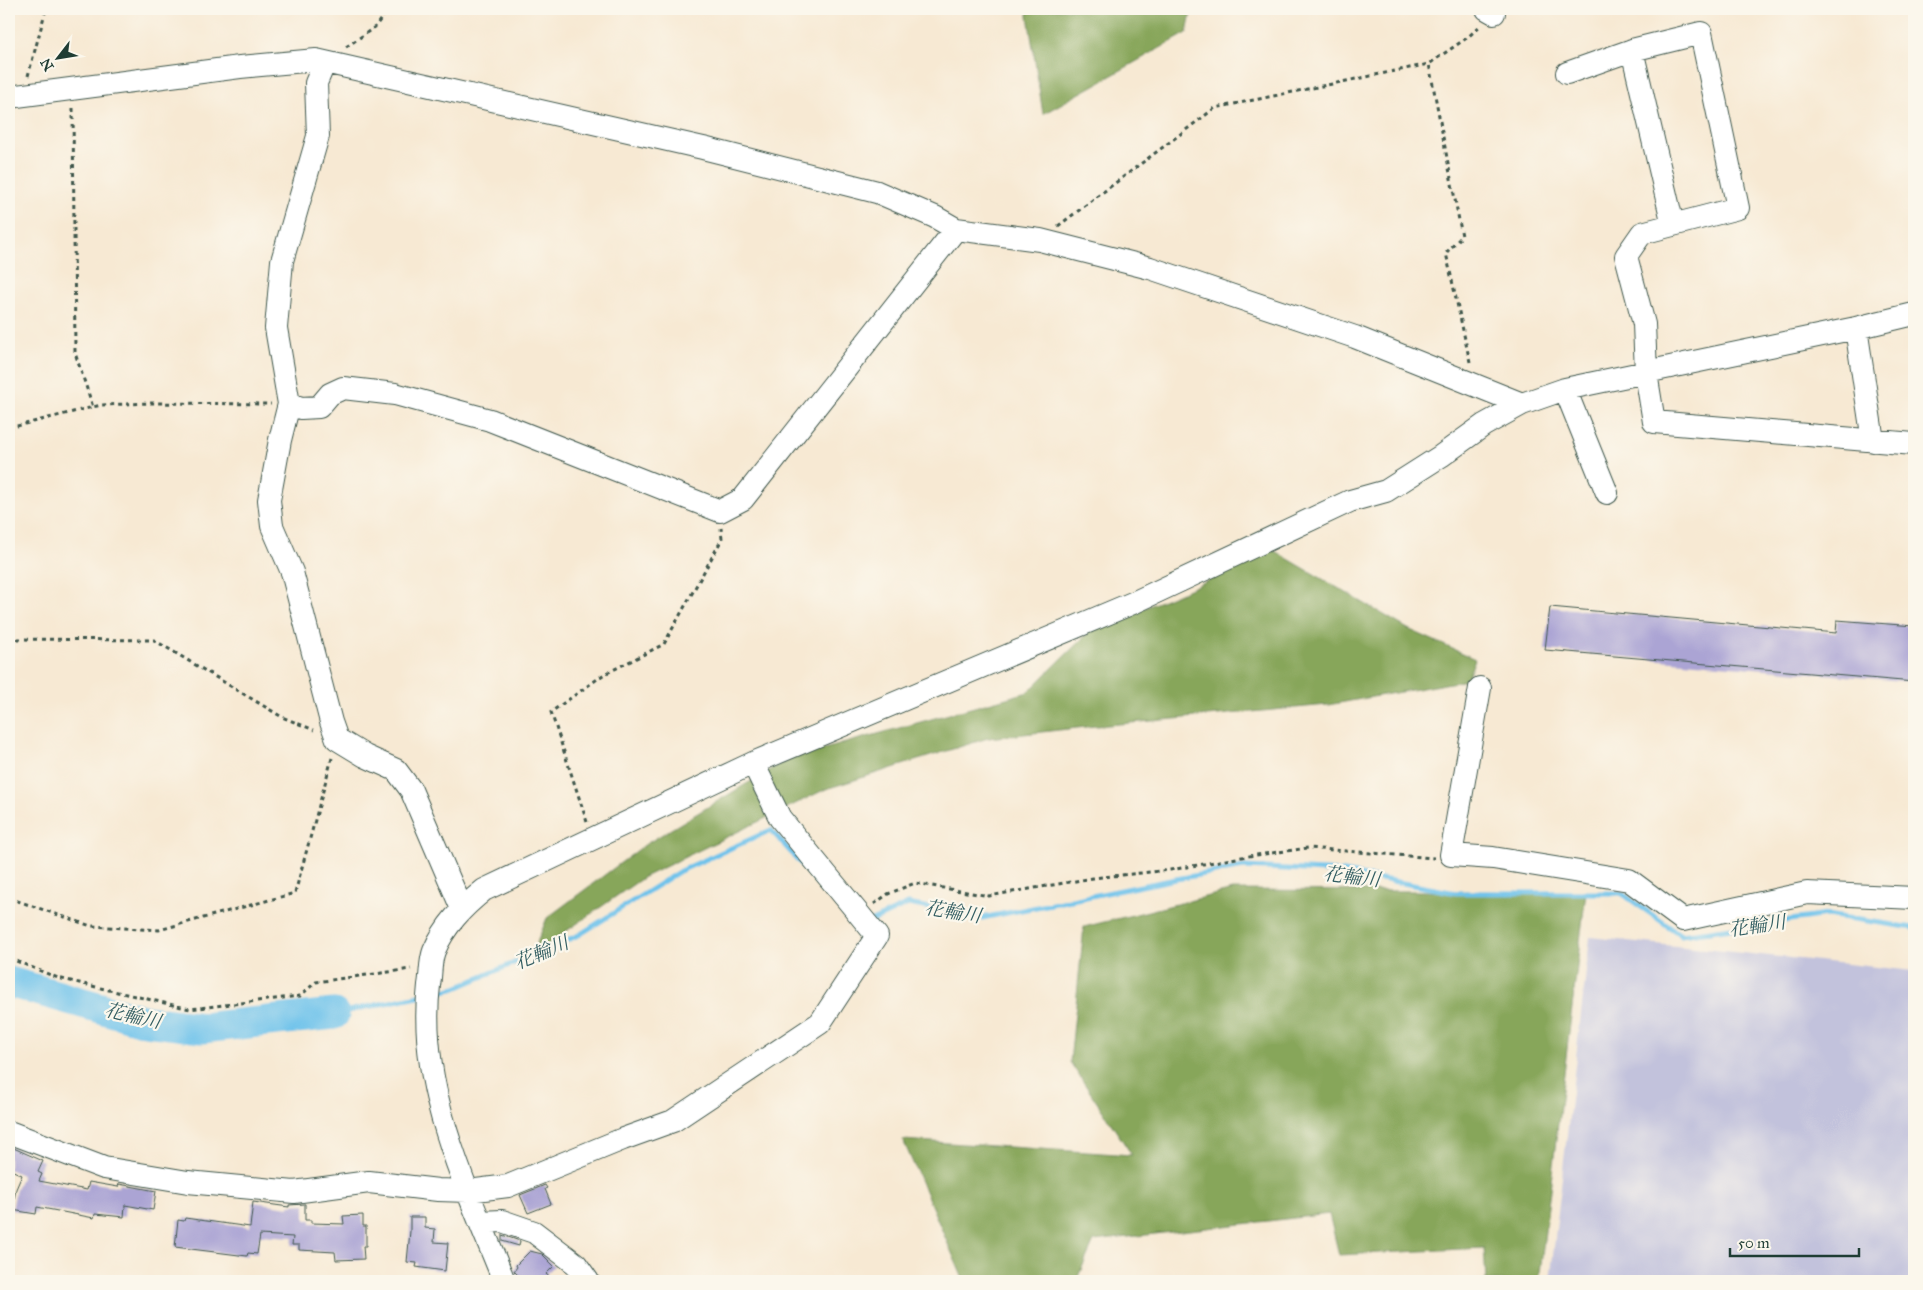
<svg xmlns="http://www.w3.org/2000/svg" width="1923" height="1290" viewBox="0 0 1923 1290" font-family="'IM FELL Great Primer','Noto Serif JP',serif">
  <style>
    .industrial { fill: #c2c2dc }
    .forest { fill: #87a65a; stroke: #537247 }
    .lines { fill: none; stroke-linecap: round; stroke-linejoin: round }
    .stream { stroke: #6fc3eb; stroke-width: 5 }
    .river { stroke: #6fc3eb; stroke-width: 31 }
    .building { fill: #aba4d4 }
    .minor-casing { stroke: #3f574c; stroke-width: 24 }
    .path { stroke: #3f574c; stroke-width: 3; stroke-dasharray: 4 4; stroke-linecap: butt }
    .minor { stroke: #fff; stroke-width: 22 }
    .labels { text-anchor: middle; stroke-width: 4.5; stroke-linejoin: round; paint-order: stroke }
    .water-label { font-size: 19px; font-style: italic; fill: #335e62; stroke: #fbf7ec }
  </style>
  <rect width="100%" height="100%" fill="#fbf7ec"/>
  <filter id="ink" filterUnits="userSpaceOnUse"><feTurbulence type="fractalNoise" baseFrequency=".02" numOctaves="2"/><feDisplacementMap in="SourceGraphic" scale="10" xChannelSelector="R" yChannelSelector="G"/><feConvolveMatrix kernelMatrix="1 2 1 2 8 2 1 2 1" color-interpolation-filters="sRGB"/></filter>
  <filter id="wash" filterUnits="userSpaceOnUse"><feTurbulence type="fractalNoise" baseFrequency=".0096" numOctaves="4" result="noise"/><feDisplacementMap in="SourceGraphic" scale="20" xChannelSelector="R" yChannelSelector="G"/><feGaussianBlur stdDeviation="1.12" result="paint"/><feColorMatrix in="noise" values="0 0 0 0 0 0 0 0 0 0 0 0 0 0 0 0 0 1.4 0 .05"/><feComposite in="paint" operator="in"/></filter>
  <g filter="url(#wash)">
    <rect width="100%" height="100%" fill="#f7e9d3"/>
    <path class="industrial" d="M 1590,937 L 1914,971 L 1914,1281 L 1550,1281 Z"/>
    <path class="forest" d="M 1027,9 L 1192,9 L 1187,33 L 1043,114 Z
      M 1273,550 L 1408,629 L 1475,659 L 1467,680 L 1328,705 L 1086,727 L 988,738 L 826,789 L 644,877 L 532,955 L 547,918 L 646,844 L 788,759 L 1028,692 L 1091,630 L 1185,591 Z
      M 1233,890 L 1586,892 L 1539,1281 L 1486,1281 L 1484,1248 L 1339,1255 L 1329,1214 L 1094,1241 L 1076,1281 L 964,1281 L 903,1140 L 1132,1155 L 1070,1062 L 1084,927 Z"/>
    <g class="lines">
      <path class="stream" d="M 872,921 L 908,904 L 982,918 L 1176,879 L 1244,867 L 1344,872 L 1456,893 L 1621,893 L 1681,935 L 1827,915 L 1914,928
        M 434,993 L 456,988 L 579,935 L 680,871 L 771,830 L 831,897
        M 334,1014 L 423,995"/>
      <path class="river" d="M 9,982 L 146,1021 L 202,1028 L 334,1014"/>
    </g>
    <g id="blocks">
      <path class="building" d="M 1550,607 L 1836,633 L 1837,620 L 1914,626 L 1914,682 L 1545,650 Z
        M 9,1146 L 43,1161 L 38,1172 L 42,1174 L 39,1181 L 87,1190 L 89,1182 L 118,1187 L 119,1184 L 156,1191 L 153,1210 L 125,1205 L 124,1217 L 95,1214 L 94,1218 L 37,1207 L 36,1214 L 12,1210 L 16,1189 L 22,1175 L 9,1169 Z
        M 545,1185 L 547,1188 L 545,1189 L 551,1204 L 528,1213 L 520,1195 Z
        M 253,1202 L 289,1207 L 289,1205 L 305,1204 L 305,1220 L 311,1220 L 311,1223 L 344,1224 L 343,1216 L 363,1215 L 363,1226 L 366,1226 L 366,1246 L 363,1246 L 364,1259 L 336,1260 L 335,1252 L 299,1250 L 299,1245 L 292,1245 L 293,1237 L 260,1235 L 257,1254 L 248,1253 L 247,1256 L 175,1247 L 178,1220 L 184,1221 L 185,1218 L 250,1227 Z
        M 410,1217 L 425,1217 L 425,1228 L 435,1229 L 434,1242 L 448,1243 L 445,1271 L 416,1267 L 417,1263 L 407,1262 L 410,1231 Z
        M 502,1235 L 520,1241 L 519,1246 L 502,1241 Z
        M 530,1251 L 542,1254 L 554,1266 L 546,1274 L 554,1281 L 524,1281 L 514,1271 L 517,1267 L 516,1265 Z"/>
    </g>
  </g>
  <g filter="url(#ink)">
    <use href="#blocks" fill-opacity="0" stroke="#3f574c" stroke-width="1"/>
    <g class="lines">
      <defs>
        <path id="minor" d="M 1487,9 L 1494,13
          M 1632,50 L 1673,225
          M 325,62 L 316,83 L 318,136 L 282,261 L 276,328 L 289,404 L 280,440 L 269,500 L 272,526 L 292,572 L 331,722 L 337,739 L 365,756 L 396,770 L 411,790 L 462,909
          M 1567,73 L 1632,50 L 1701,33 L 1738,208 L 1642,233 L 1626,256 L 1644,324 L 1646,373 L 1654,422 L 1914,444
          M 9,97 L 240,67 L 316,60 L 703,148 L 877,192 L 935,217 L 956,229 L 1040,240 L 1150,268 L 1355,337 L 1522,404
          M 1856,328 L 1873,441
          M 1565,389 L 1607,493
          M 289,404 L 301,408 L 319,407 L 330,394 L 343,388 L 395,394 L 490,420 L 720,511 L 743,499 L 956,229
          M 1480,688 L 1451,855 L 1493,858 L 1629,880 L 1683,920 L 1807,893 L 1914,898
          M 9,1132 L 104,1168 L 188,1182 L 294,1192 L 369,1182 L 438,1190 L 468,1191 L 508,1186 L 623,1139 L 673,1121 L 820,1023 L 877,936 L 780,818 L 753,763
          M 480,1222 L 502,1221 L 534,1232 L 576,1264 L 588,1281
          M 504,1281 C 467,1188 417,1088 429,985 C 431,975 430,961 434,951 C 445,925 463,907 484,890 L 753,763 L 1135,602 L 1350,501 L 1386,491 L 1441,456 L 1484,425 L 1522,404 L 1565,389 L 1856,328 L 1914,314"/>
      </defs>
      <use href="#minor" class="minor-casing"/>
      <path class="path" d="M 346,47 L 375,27 L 388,9
        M 28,76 L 46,9
        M 73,108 L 75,353 L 93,407
        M 1058,226 L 1215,108 L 1429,64
        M 1470,362 L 1446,253 L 1462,236 L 1429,64 L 1468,37 L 1480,26
        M 9,428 L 101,405 L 151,403 L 271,404
        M 9,639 L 154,640 L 282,717 L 314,730
        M 587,822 L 551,712 L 603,675 L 664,644 L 722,539 L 721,528
        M 9,898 L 91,926 L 159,930 L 295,893 L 332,758
        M 874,904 L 888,894 L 915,883 L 989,896 L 1093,878 L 1170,870 L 1242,857 L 1308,848 L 1434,858
        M 9,958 L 58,978 L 190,1009 L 300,996 L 316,982 L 411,969"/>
      <use href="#minor" class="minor"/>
    </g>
  </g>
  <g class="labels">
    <g class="water-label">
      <text transform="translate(1352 876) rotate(7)" y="7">花輪川</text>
      <text transform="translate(953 911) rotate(9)" y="7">花輪川</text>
      <text transform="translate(1757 925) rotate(-8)" y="7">花輪川</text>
      <text transform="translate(541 952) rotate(-23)" y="7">花輪川</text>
      <text transform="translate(133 1015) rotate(13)" y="7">花輪川</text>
    </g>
  </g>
  <rect width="1923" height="1290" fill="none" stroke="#fbf7ec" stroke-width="30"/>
  <g transform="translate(58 58) rotate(239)" stroke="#fbf7ec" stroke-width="4" paint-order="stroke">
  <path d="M0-4L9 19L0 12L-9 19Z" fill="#1f3d34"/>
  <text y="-8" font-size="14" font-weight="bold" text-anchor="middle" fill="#1f3d34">N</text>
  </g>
  <path d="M1730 1248v8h129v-8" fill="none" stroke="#1f3d34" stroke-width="2.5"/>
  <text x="1738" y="1248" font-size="15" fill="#1f3d34" stroke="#fbf7ec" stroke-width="4" paint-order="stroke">50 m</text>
</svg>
